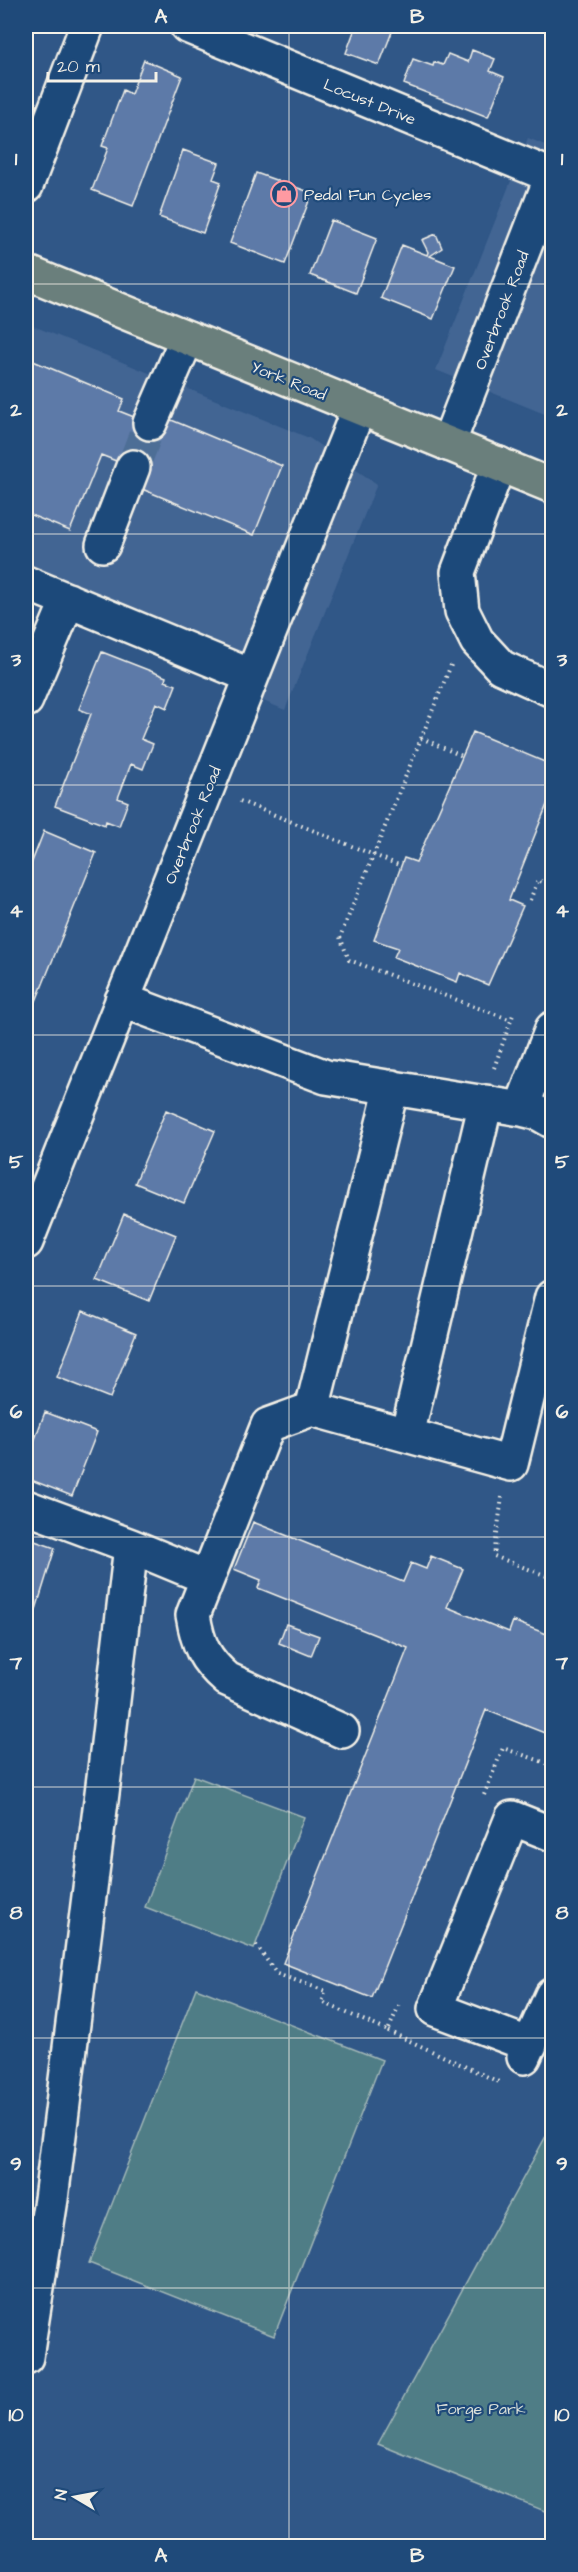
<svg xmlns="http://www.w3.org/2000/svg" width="578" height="2572" viewBox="0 0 578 2572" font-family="'Architects Daughter',sans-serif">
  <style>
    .built { fill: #426593 }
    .green { fill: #507d86; stroke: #a2b7b7; stroke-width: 1.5 }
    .building { fill: #5d7aa8; stroke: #f4f1e8; stroke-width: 1.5 }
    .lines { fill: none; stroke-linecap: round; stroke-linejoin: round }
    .minor-tunnel { stroke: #4d6e96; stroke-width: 33; stroke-dasharray: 33 16; stroke-linecap: butt }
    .minor-casing { stroke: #f4f1e8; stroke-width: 38 }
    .major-casing { stroke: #f4f1e8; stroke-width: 38 }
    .path { stroke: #f4f1e8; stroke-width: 4; stroke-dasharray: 1.5 4.5; stroke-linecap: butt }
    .minor { stroke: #1f4a7a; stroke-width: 33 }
    .major { stroke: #6b7f7c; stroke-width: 33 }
    .grid { fill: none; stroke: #f4f1e8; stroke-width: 1.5; stroke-opacity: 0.55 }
    .labels { text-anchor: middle; stroke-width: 4.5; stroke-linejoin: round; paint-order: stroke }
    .street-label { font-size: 16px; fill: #f4f1e8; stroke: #1f4a7a }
    .poi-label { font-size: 16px; fill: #f4f1e8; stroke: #1f4a7a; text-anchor: start }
    .park-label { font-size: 16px; fill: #dbe0d9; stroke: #1f4a7a }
    .neatline { fill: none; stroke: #f4f1e8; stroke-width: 2 }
    .grid-label { font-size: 20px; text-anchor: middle; font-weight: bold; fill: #f4f1e8 }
  </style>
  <rect width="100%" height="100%" fill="#305787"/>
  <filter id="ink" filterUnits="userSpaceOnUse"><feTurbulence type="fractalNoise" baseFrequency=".0167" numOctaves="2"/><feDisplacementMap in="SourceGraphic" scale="12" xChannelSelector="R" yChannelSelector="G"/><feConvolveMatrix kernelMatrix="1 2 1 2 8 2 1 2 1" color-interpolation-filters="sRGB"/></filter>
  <g filter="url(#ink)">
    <path class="built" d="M 528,138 L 552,148 L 552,417 L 436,370 Z
      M 26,323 L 309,438 L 377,484 L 285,710 L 26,603 Z"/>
    <path class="green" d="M 194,1776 L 304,1817 L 254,1949 L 145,1907 Z
      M 196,1988 L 382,2060 L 274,2336 L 89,2263 Z
      M 552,2125 L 552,2514 L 378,2444 Z"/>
    <path class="building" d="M 356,26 L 374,26 L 392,32 L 379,65 L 346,53 Z
      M 472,50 L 495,59 L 490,71 L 504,77 L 488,117 L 404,84 L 413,59 L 433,66 L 434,62 L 443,65 L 448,54 L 468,62 Z
      M 144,60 L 182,76 L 133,206 L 92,190 L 108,148 L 102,146 L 123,90 L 131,94 Z
      M 183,150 L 219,163 L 213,179 L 221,182 L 203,233 L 159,217 Z
      M 256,173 L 312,193 L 285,264 L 230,243 Z
      M 331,220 L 377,238 L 356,293 L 310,275 Z
      M 436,234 L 442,248 L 430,256 L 455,266 L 433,319 L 381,298 L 402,245 L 427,255 L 428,252 L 422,240 Z
      M 26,358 L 124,399 L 119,411 L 164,429 L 169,419 L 282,466 L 254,535 L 142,489 L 149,474 L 101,455 L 70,531 L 26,513 Z
      M 102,652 L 166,677 L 165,681 L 176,685 L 167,708 L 156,703 L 141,739 L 153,744 L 143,769 L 131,764 L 118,798 L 128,802 L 119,826 L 106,821 L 105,825 L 55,806 L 91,714 L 79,709 Z
      M 473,732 L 552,765 L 552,792 L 509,900 L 523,906 L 488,985 L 460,973 L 457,982 L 394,957 L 398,948 L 374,940 L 404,858 L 416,862 Z
      M 44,831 L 96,853 L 36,1001 L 26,997 L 26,877 Z
      M 166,1110 L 215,1131 L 184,1203 L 135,1183 Z
      M 124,1214 L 176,1235 L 149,1301 L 97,1280 Z
      M 83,1311 L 136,1333 L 110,1398 L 57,1377 Z
      M 45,1412 L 97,1432 L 72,1496 L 26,1478 L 26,1463 Z
      M 253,1522 L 403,1582 L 411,1563 L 426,1569 L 431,1556 L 463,1569 L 447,1607 L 509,1632 L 513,1621 L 552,1636 L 552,1736 L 486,1710 L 372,1998 L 283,1963 L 408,1648 L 258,1588 L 261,1580 L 234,1569 Z
      M 26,1538 L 55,1548 L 26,1642 Z
      M 286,1624 L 319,1636 L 311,1656 L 279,1643 Z"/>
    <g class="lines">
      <path class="minor-tunnel" d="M 133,467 L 150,423"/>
      <defs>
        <path id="minor" d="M 187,26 L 552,176
          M 26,186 L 87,26
          M 150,423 L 187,338
          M 448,444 L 552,176
          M 499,464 L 458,572 L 462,611 L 477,641 L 501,667 L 552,690
          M 103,545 L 133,467
          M 26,583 L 251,676
          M 26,700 L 68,600
          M 122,1000 L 326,1077 L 521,1109 L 538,1113 L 552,1121
          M 521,1109 L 552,1029
          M 26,1242 L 359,408
          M 312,1409 L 511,1464 L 552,1297
          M 407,1435 L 486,1102
          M 26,1507 L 131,1546 L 105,1769 L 51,2199 L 26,2357
          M 131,1546 L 206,1577
          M 342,1731 L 227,1679 C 204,1659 198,1645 193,1615 L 268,1425 L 312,1409 L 392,1087
          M 530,2045 L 435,2009 L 512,1818 L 552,1834
          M 524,2057 L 552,1995"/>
        <path id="major" d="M 26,272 L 552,486"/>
      </defs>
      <use href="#minor" class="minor-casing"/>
      <use href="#major" class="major-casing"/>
      <path class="path" d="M 451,665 L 340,937 L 349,960 L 511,1020
        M 421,738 L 462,756
        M 240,801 L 401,866
        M 530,900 L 538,880 L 552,886
        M 494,1068 L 514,1012
        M 502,1497 L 494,1556 L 552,1578
        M 484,1795 L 503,1748 L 552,1765
        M 256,1945 L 277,1974 L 326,1991 L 322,2002 L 388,2031 L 399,2005
        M 388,2031 L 499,2082"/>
      <use href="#minor" class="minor"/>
      <use href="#major" class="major"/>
    </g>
  </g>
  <path class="grid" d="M 289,26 L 289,2546M 26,284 L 552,284M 26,534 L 552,534M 26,785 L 552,785M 26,1035 L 552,1035M 26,1286 L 552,1286M 26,1537 L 552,1537M 26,1787 L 552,1787M 26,2038 L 552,2038M 26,2288 L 552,2288"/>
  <defs>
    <symbol id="shop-ring" viewBox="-11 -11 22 22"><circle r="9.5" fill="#1f4a7a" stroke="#ff9aa2" stroke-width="1.5"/><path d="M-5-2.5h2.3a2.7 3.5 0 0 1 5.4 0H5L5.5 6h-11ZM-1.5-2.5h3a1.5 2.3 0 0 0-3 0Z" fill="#ff9aa2"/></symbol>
  </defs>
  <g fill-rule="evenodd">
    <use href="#shop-ring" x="269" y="179" width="30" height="30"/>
  </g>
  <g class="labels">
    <g class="street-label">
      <text transform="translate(370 101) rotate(22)" y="6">Locust Drive</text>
      <text transform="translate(501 310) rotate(-69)" y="6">Overbrook Road</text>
      <text transform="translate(289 380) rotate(22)" y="6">York Road</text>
      <text transform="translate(192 825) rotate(-68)" y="6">Overbrook Road</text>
    </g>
    <g class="poi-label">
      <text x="304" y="200">Pedal Fun Cycles</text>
    </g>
    <g class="park-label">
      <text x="481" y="2414">Forge Park</text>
    </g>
  </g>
  <rect width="578" height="2572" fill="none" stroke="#1f4a7a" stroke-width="66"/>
  <g transform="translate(75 2497) rotate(280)" stroke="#1f4a7a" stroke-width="4.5" paint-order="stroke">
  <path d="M0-4.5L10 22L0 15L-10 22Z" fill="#f4f1e8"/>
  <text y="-9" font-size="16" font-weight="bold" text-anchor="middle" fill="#f4f1e8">N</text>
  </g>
  <path d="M48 72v9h108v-9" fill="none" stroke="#f4f1e8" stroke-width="3"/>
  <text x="57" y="72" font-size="18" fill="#f4f1e8" stroke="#1f4a7a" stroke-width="4.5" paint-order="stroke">20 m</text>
  <rect x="33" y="33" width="512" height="2506" class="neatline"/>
  <g class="grid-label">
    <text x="161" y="23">A</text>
    <text x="417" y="23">B</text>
    <text x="16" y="165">1</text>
    <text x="562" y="165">1</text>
    <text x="16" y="416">2</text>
    <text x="562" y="416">2</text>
    <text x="16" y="666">3</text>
    <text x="562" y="666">3</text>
    <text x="16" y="917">4</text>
    <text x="562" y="917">4</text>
    <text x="16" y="1168">5</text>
    <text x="562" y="1168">5</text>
    <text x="16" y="1418">6</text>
    <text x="562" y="1418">6</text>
    <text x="16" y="1669">7</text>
    <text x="562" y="1669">7</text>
    <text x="16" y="1919">8</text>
    <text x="562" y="1919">8</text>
    <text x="16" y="2170">9</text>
    <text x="562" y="2170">9</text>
    <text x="16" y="2421">10</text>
    <text x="562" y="2421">10</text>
    <text x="161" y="2562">A</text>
    <text x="417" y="2562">B</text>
  </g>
</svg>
